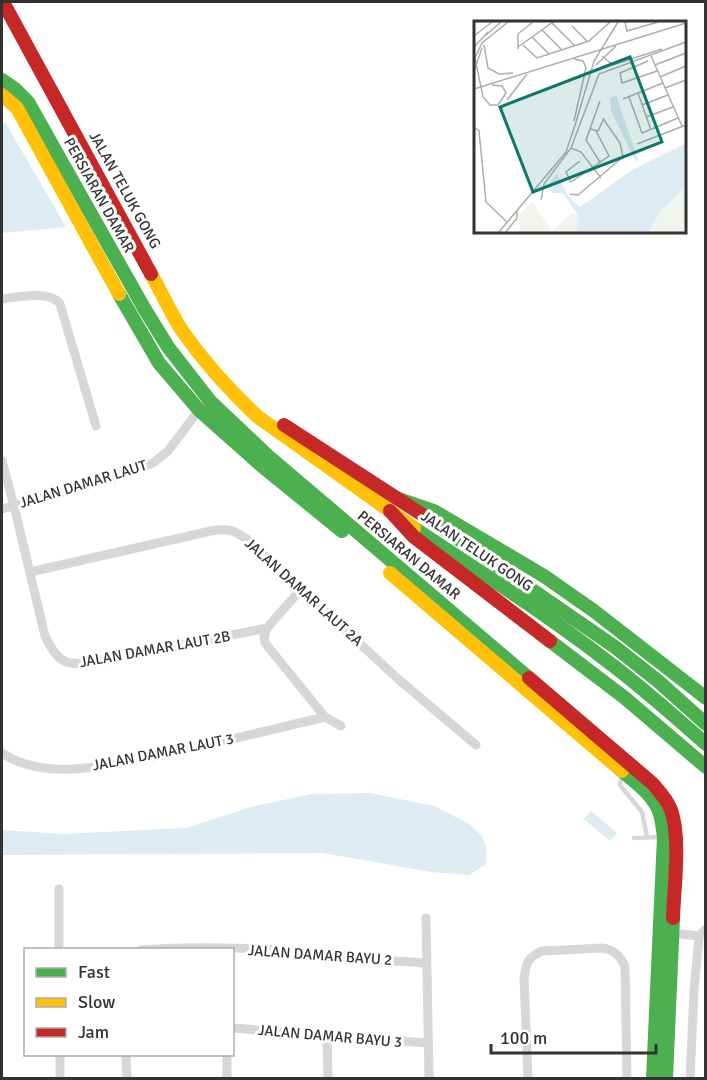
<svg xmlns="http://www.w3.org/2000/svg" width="707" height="1080" viewBox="0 0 707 1080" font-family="Signika,sans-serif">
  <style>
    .water { fill: #ddebf3 }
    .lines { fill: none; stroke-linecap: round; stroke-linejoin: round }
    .lane { stroke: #d7d7d7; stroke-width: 4.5 }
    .street { stroke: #d7d7d7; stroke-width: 9 }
    .fast { stroke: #4caf50; stroke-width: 14 }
    .slow { stroke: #ffc107; stroke-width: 14 }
    .jam { stroke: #c62828; stroke-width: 14 }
    .labels { text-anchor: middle; stroke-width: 6; stroke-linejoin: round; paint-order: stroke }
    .street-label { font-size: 15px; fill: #333; stroke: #fff }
    .inset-road { fill: none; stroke: #adadad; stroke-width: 1.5 }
    .view { fill: #0f766e; fill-opacity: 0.15; stroke: #0f766e; stroke-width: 3 }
    .inset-edge { fill: none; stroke: #333; stroke-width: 3 }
  </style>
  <rect width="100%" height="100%" fill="#fff"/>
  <path class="water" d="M 5,122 L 66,227 L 2,233 L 2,123 Z
    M 370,793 L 434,806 L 469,824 L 482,836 L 487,850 L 485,865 L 469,875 L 432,872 L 323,853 L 2,855 L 2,830 L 64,834 L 186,828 L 251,807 L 312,794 Z
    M 591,811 L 617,833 L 610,841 L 584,819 Z"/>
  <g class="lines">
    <path class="lane" d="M 625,775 L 621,780 L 620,785 L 642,812 L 647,837
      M 634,838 L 661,837"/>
    <path class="street" d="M 2,299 C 17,297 50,290 60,304 L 96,426
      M 2,461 L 14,506 L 45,636 C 59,665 67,666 98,662 L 267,628
      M 2,509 L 114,478 L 153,463 L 168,451 L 199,410 L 203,407
      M 30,572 L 211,531 C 228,528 234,530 248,540 L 397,678 L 476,745
      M 302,588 L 267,628 L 264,637 L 265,643 L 325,717 L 341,726
      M 2,753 C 21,766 48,770 72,769 C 112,767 152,757 190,749 C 235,738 280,728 325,717
      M 426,918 L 429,1078
      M 672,933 L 699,936
      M 59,950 L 59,889
      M 141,950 C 204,945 267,949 330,953 C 347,955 363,958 380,960 C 396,961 411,962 426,963
      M 232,1028 L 428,1043
      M 327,1035 L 328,1078
      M 60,1054 L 60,1078
      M 126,1054 L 127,1078
      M 227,1054 L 227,1078
      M 528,1078 L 524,978 C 526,963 528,957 542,951 L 602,948 C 614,950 620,955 625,967 L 627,1078
      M 690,1078 L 694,991 L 699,936 L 706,929"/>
    <path class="fast" d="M 2,80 L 15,89 L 28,102 L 144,308 L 168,347 L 210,401 L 268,456 L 529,678
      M 119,294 L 159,363 L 199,410 L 262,466 L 342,531
      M 399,499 L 434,511 L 544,576 L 594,611 L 706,698
      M 435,523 L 615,647 L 658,681 L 706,724
      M 414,528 C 479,571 545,613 607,661 C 642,687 674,716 706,744
      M 550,641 L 625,698 L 706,767
      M 622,771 C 636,783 654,795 660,814 C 662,821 663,829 664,837 L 653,1078
      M 666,1078 L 673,918"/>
    <path class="slow" d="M 2,95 L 17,108 L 119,294
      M 151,274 C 162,293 171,314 183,332 C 205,363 230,391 258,417 L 414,528
      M 390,573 L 622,771"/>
    <path class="jam" d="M 3,2 L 151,274
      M 284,425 L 435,523
      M 390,511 L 414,537 L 550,641
      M 529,678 L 652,783 C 659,791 667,799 671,810 C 681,838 674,888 673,918"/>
  </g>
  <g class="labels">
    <g class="street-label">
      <text transform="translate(125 190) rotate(61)" y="5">JALAN TELUK GONG</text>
      <text transform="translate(99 195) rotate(61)" y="5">PERSIARAN DAMAR</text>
      <text transform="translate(83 484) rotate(-17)" y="5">JALAN DAMAR LAUT</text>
      <text transform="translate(477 551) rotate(34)" y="5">JALAN TELUK GONG</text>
      <text transform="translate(409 555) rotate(40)" y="5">PERSIARAN DAMAR</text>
      <text transform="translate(304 592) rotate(42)" y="5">JALAN DAMAR LAUT 2A</text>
      <text transform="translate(155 649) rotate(-10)" y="5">JALAN DAMAR LAUT 2B</text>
      <text transform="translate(163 752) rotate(-11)" y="5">JALAN DAMAR LAUT 3</text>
      <text transform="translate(320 955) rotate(4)" y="5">JALAN DAMAR BAYU 2</text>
      <text transform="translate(330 1036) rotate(5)" y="5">JALAN DAMAR BAYU 3</text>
    </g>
  </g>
  <g transform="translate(474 21)">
    <rect width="212" height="212" fill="#fff"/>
    <path d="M 211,166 L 211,211 L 175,211 L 186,191 ZM 58,181 L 78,210 L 98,192 L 104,195 L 106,201 L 102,211 L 46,211 L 45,194 Z" fill="#f1f5ed"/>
    <path d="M 142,74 L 164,138 L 162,141 L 137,90 L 136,77 ZM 211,123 L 211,166 L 186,191 L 175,211 L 102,211 L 105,196 L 89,172 L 79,172 L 73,165 L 83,153 L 94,175 L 106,186 L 158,149 Z" fill="#ddebf3"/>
    <path class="inset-road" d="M 151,1 L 153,10 L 184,1M 78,2 L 101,25M 98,5 L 113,20M 68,9 L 88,29M 12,14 L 27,1M 0,15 L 18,1M 58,16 L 75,33M 10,24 L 14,47 L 25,53 L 39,52M 49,24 L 63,37 L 115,20 L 136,1M 0,26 L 14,11M 44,26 L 79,1M 44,28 L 44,13 L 59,1M 128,35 L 139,44 L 188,28M 177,35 L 208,105M 100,38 L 109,40 L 112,47 L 100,100M 174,40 L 146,52 L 148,62 L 183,50M 122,44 L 142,25M 181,44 L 212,32M 0,50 L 8,27M 186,56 L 212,45M 18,64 L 28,65 L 32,72 L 24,84 L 16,84 L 9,76 L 1,37 L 8,22 L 34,1M 191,67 L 212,59M 0,68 L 212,2M 164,72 L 177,109M 155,76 L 168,112 L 204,97M 149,78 L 189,62M 33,79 L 53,53M 168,84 L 194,74M 172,96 L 199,86M 102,101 L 120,40 L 144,1M 0,106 L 5,110 L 12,181 L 33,201M 116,108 L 124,110 L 130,97M 163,123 L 212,104M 97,127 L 107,131 L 127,157M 106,140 L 92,151 L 97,161 L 135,135 L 122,110M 126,141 L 112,119 L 126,80M 96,173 L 104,174 L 149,136 L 146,122 L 130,99M 67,179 L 70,163 L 97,127 L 125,53 L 212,21M 25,211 L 92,131 L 102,101M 32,211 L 43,197 L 43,189"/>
    <path class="view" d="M 156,36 L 188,121 L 59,171 L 26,86 Z"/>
    <rect width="212" height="212" class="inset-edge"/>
  </g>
  <rect width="707" height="1080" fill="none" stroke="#333333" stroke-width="6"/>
  <rect x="24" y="948" width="210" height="108" fill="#ffffff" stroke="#adadad" stroke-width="1.5"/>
  <rect x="36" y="968" width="30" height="9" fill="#4caf50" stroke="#adadad" stroke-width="1.5"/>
  <text x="78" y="978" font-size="18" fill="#333333">Fast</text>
  <rect x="36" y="998" width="30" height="9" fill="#ffc107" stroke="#adadad" stroke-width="1.5"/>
  <text x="78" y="1008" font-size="18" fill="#333333">Slow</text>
  <rect x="36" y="1028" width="30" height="9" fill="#c62828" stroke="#adadad" stroke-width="1.5"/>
  <text x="78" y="1038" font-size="18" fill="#333333">Jam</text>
  <path d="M491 1044v9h165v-9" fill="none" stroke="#333333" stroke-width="3"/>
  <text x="500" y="1044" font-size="18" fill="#333333" stroke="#ffffff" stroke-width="4.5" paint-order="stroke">100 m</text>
</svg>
